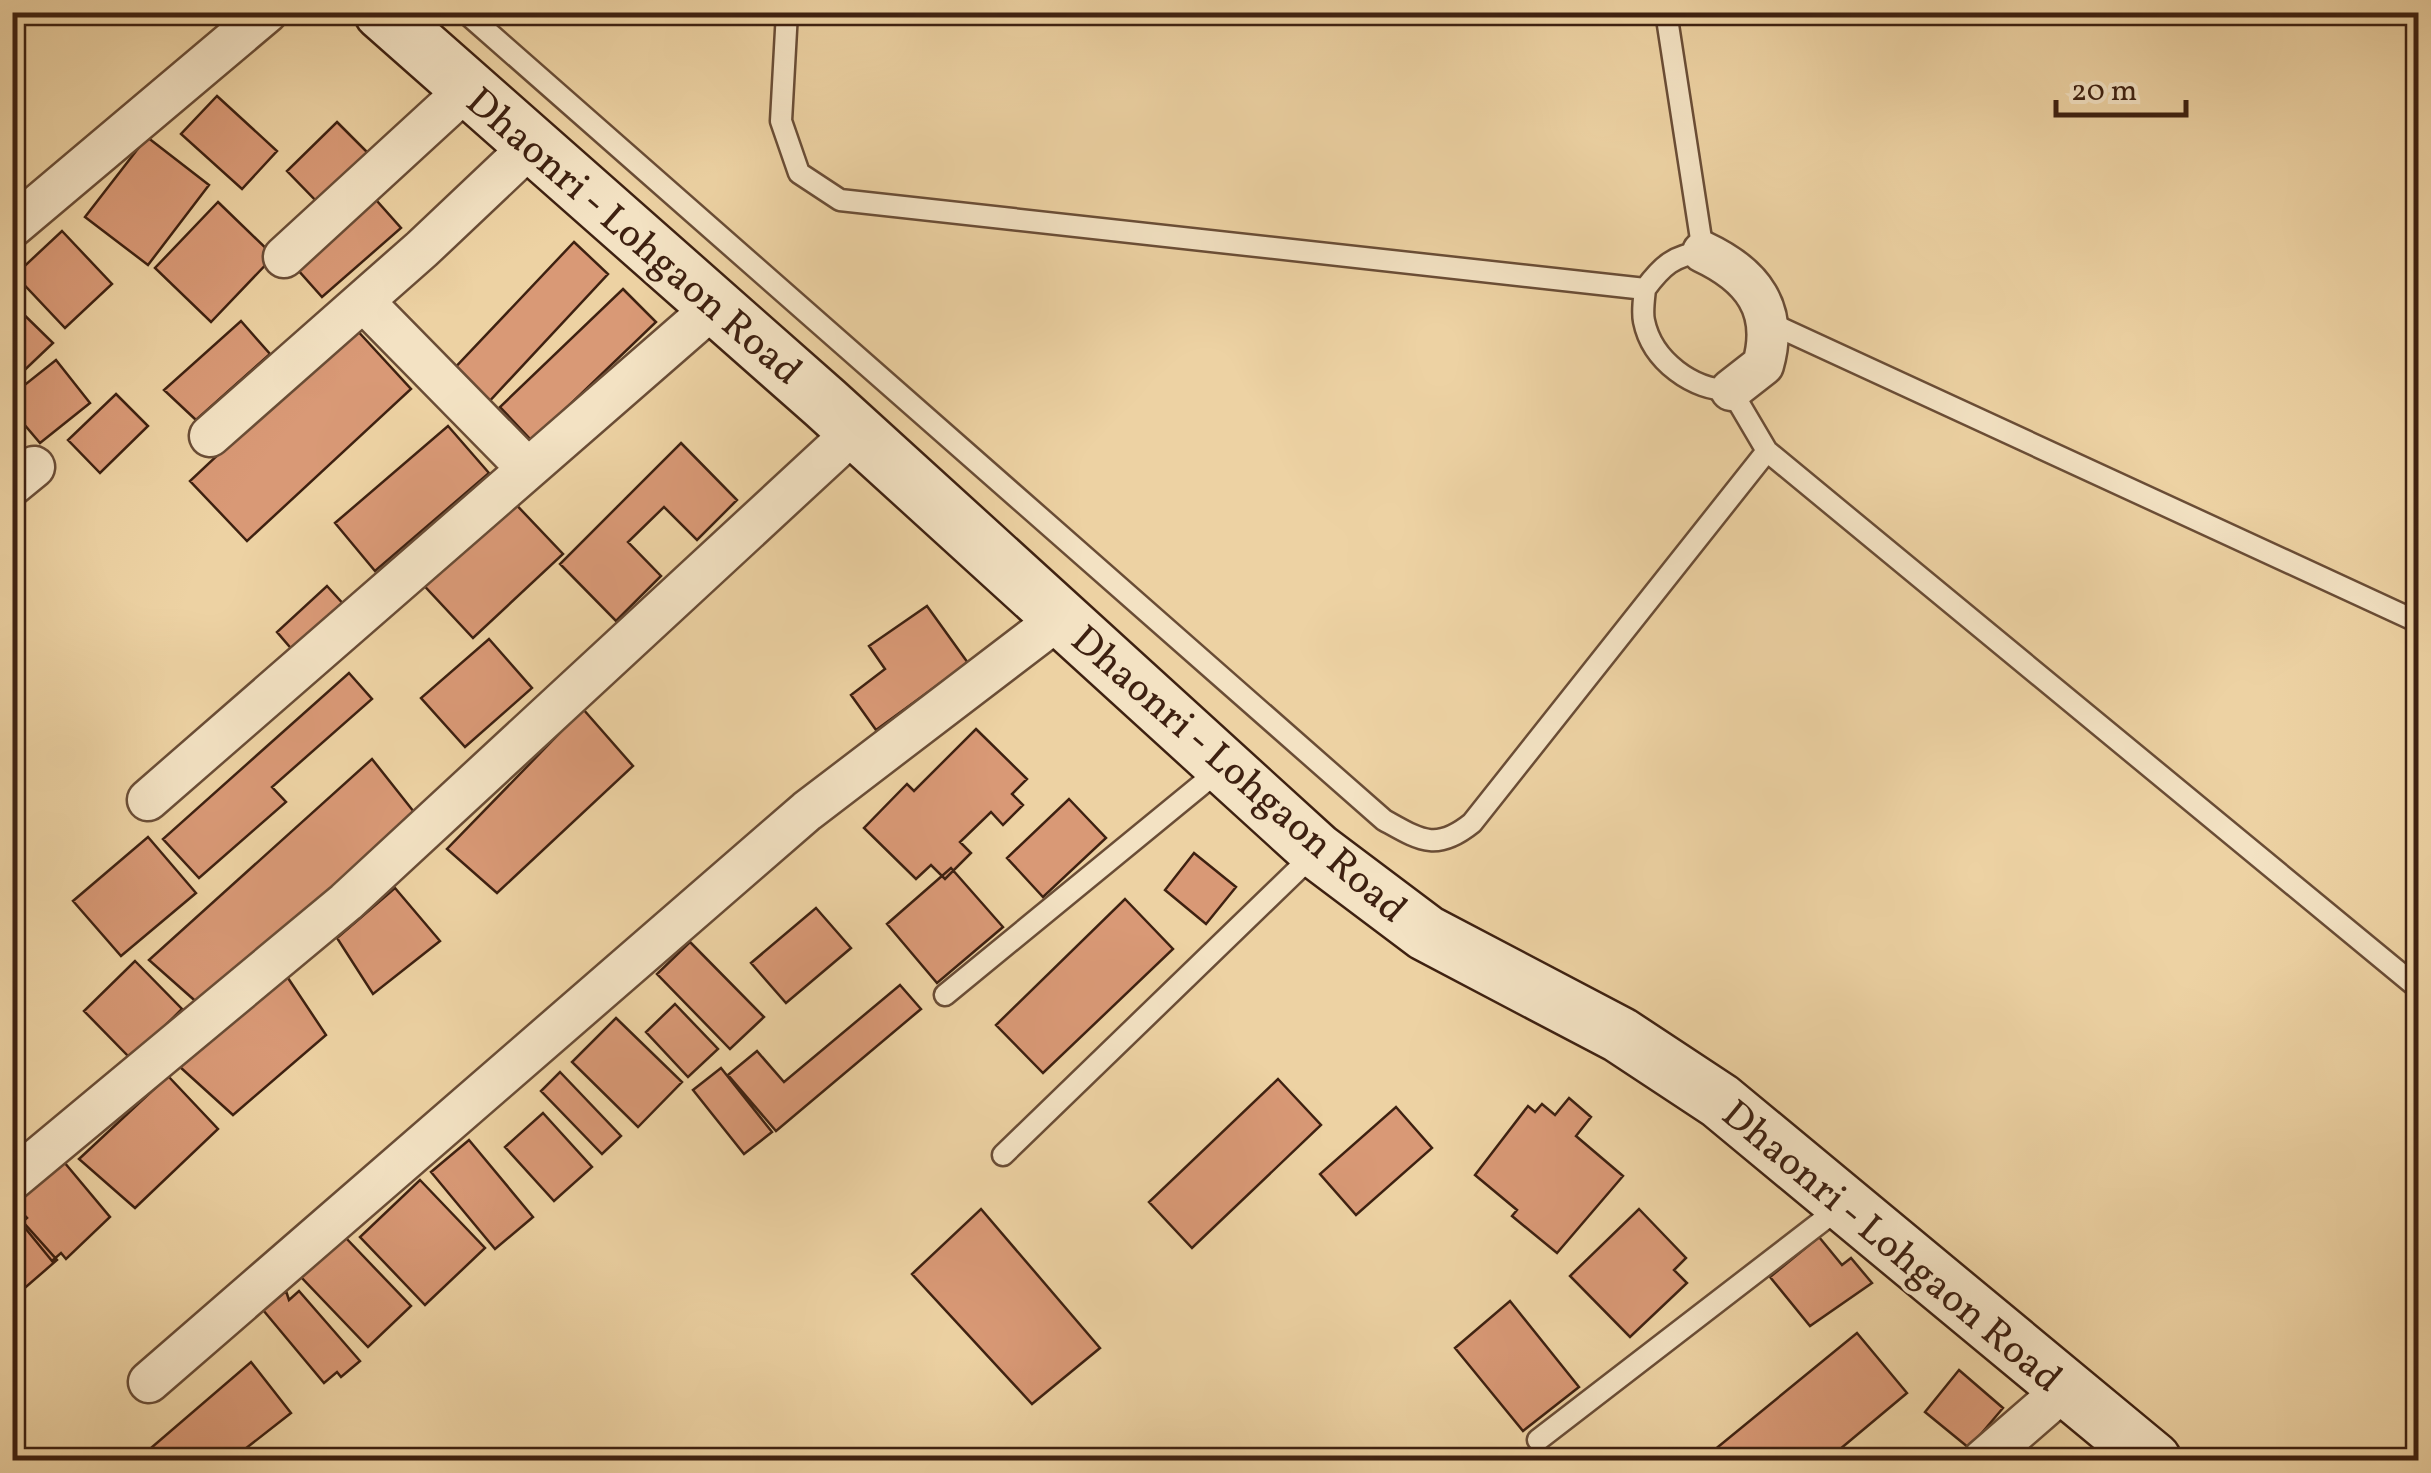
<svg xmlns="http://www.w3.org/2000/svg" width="2431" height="1473" viewBox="0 0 2431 1473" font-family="Vollkorn,serif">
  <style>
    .building { fill: #d99976; stroke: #3e2111; stroke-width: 2.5 }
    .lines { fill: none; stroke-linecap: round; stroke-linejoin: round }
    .lane-casing { stroke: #6a4d36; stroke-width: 25 }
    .street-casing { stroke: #6a4d36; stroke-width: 45 }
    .secondary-casing { stroke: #3e2111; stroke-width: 60 }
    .lane { stroke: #f3e2c3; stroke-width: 20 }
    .street { stroke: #f3e2c3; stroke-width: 40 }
    .secondary { stroke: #f3e2c3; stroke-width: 55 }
    .labels { text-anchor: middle; stroke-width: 8; stroke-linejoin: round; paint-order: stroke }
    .street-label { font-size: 40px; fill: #3e2111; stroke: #f3e2c3 }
  </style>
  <rect width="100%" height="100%" fill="#edd2a3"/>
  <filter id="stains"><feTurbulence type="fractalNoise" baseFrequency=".002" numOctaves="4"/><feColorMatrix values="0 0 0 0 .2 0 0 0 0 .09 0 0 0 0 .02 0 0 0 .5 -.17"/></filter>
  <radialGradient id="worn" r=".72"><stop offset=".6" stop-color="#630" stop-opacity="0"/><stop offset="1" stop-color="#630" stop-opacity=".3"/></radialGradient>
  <path class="building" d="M 217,96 L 277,151 L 242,189 L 181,134 Z
    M 337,122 L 374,159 L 323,208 L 287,171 Z
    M 147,137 L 209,185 L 148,265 L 85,217 Z
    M 369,192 L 401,228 L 322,297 L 290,261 Z
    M 218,202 L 274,256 L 211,322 L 155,268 Z
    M 62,231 L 112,284 L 65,328 L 15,275 Z
    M 574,242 L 608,274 L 485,406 L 450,373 Z
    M 623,289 L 656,322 L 532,441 L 500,407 Z
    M 12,303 L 53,343 L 12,382 Z
    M 241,321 L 270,354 L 196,420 L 164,390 Z
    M 354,327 L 411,389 L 247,541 L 190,481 Z
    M 56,360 L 90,403 L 40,443 L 12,410 L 12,395 Z
    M 116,394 L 148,426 L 100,473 L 68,440 Z
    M 448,426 L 489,473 L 375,571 L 335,523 Z
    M 681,443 L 737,500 L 697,540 L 664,507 L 628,542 L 661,576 L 616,621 L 560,564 Z
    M 507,495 L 563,554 L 473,638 L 417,578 Z
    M 327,586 L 346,607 L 295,653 L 277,632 Z
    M 927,606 L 968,663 L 876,730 L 851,695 L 885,669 L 869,646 Z
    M 489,639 L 532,688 L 465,747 L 421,698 Z
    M 349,673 L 372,699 L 272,787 L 286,802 L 199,878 L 163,839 Z
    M 583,709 L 633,766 L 497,893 L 447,849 Z
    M 976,729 L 1027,779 L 1012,794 L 1023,805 L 1003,825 L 991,812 L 960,842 L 971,853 L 945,879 L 931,865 L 916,879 L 864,828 L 907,784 L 914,791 Z
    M 372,759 L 418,817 L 201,1006 L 149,960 Z
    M 1069,799 L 1106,838 L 1043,897 L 1007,858 Z
    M 148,837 L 196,893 L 121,956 L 73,901 Z
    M 1194,853 L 1236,887 L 1206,924 L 1165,890 Z
    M 951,868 L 1003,927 L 937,983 L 887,924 Z
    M 395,888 L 440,941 L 373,994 L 337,938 Z
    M 1125,899 L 1173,949 L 1043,1073 L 996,1025 Z
    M 816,908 L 851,948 L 786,1003 L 751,963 Z
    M 690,942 L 764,1017 L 730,1049 L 657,974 Z
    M 135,961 L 182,1009 L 131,1059 L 84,1011 Z
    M 284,972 L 326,1035 L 233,1115 L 180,1067 Z
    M 900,985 L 921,1009 L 776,1131 L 728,1075 L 757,1051 L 784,1082 Z
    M 675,1004 L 718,1049 L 688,1077 L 646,1032 Z
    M 616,1018 L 682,1082 L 638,1127 L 572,1062 Z
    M 721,1068 L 772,1132 L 744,1154 L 693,1090 Z
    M 560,1072 L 621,1136 L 602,1154 L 541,1091 Z
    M 168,1076 L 218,1129 L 135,1208 L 79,1159 Z
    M 1278,1079 L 1321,1125 L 1192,1248 L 1149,1202 Z
    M 1569,1098 L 1591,1117 L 1576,1136 L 1623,1176 L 1557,1253 L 1512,1216 L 1517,1210 L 1475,1175 L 1528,1106 L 1535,1112 L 1542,1104 L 1555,1115 Z
    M 1396,1107 L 1432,1148 L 1356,1215 L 1320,1174 Z
    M 543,1113 L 592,1167 L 554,1201 L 505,1147 Z
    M 469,1140 L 533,1217 L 495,1249 L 431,1172 Z
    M 64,1162 L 110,1217 L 66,1259 L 61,1253 L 52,1261 L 21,1223 L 27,1218 L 14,1204 Z
    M 420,1180 L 485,1248 L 425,1305 L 360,1237 Z
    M 981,1209 L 1100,1348 L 1032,1404 L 912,1274 Z
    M 1639,1209 L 1686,1258 L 1674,1270 L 1687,1283 L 1630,1337 L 1570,1276 Z
    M 15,1213 L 57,1260 L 12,1299 L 12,1215 Z
    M 344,1236 L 411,1306 L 368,1347 L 301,1277 Z
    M 1819,1237 L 1842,1265 L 1851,1258 L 1872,1283 L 1810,1326 L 1770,1277 Z
    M 286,1291 L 289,1300 L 299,1291 L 360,1361 L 341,1377 L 337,1372 L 324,1383 L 263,1310 Z
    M 1510,1301 L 1579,1387 L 1523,1431 L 1455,1348 Z
    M 1857,1333 L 1907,1393 L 1827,1460 L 1702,1460 Z
    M 251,1362 L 291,1413 L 231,1460 L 137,1460 Z
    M 1959,1370 L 2003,1408 L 1969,1448 L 1925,1412 Z"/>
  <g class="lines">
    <defs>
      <path id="lane" d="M 465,12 L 1384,820 C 1420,840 1436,852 1472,823 L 1767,451
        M 787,12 L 781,121 L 799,173 L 840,200 L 1645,289 C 1662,266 1674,255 1703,252 L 1666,12
        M 1645,289 C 1644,299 1642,312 1644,321 C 1652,361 1694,391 1731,390 L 1767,451 L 2418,988
        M 1770,323 L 2418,622
        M 945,995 L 1223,767
        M 1003,1155 L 1314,854
        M 1538,1440 L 1843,1205"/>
      <path id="street" d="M 12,227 L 267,12
        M 1703,252 C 1752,275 1779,309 1763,365 L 1731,390
        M 284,257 L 468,88
        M 364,302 L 528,469
        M 210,436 L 422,249 L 534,143
        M 12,485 L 34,467
        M 148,800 L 715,306
        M 12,1180 L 346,902 L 856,430
        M 149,1382 L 807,811 L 1061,617
        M 1983,1460 L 2066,1388"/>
      <path id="secondary" d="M 382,12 L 825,403 L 1317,851 L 1426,933 L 1620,1035 L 1720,1101 L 2153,1460"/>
    </defs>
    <use href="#lane" class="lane-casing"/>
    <use href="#street" class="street-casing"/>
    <use href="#secondary" class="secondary-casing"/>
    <use href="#lane" class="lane"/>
    <use href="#street" class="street"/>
    <use href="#secondary" class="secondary"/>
  </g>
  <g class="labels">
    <g class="street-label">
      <text transform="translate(635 235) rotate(41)" y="14">Dhaonri - Lohgaon Road</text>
      <text transform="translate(1240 773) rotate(41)" y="14">Dhaonri - Lohgaon Road</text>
      <text transform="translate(1893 1245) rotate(40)" y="14">Dhaonri - Lohgaon Road</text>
    </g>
  </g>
  <rect width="2431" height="1473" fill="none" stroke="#edd2a3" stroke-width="50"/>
  <rect x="15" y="15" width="2401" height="1443" fill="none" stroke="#3e2111" stroke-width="5"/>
  <rect x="25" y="25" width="2381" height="1423" fill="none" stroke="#3e2111" stroke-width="2.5"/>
  <path d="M2056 100v15h130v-15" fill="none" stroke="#3e2111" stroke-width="5"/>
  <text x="2071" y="100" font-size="30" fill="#3e2111" stroke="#f3e2c3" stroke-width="8" paint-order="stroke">20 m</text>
  <rect width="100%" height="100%" filter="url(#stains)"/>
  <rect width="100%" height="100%" fill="url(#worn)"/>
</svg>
